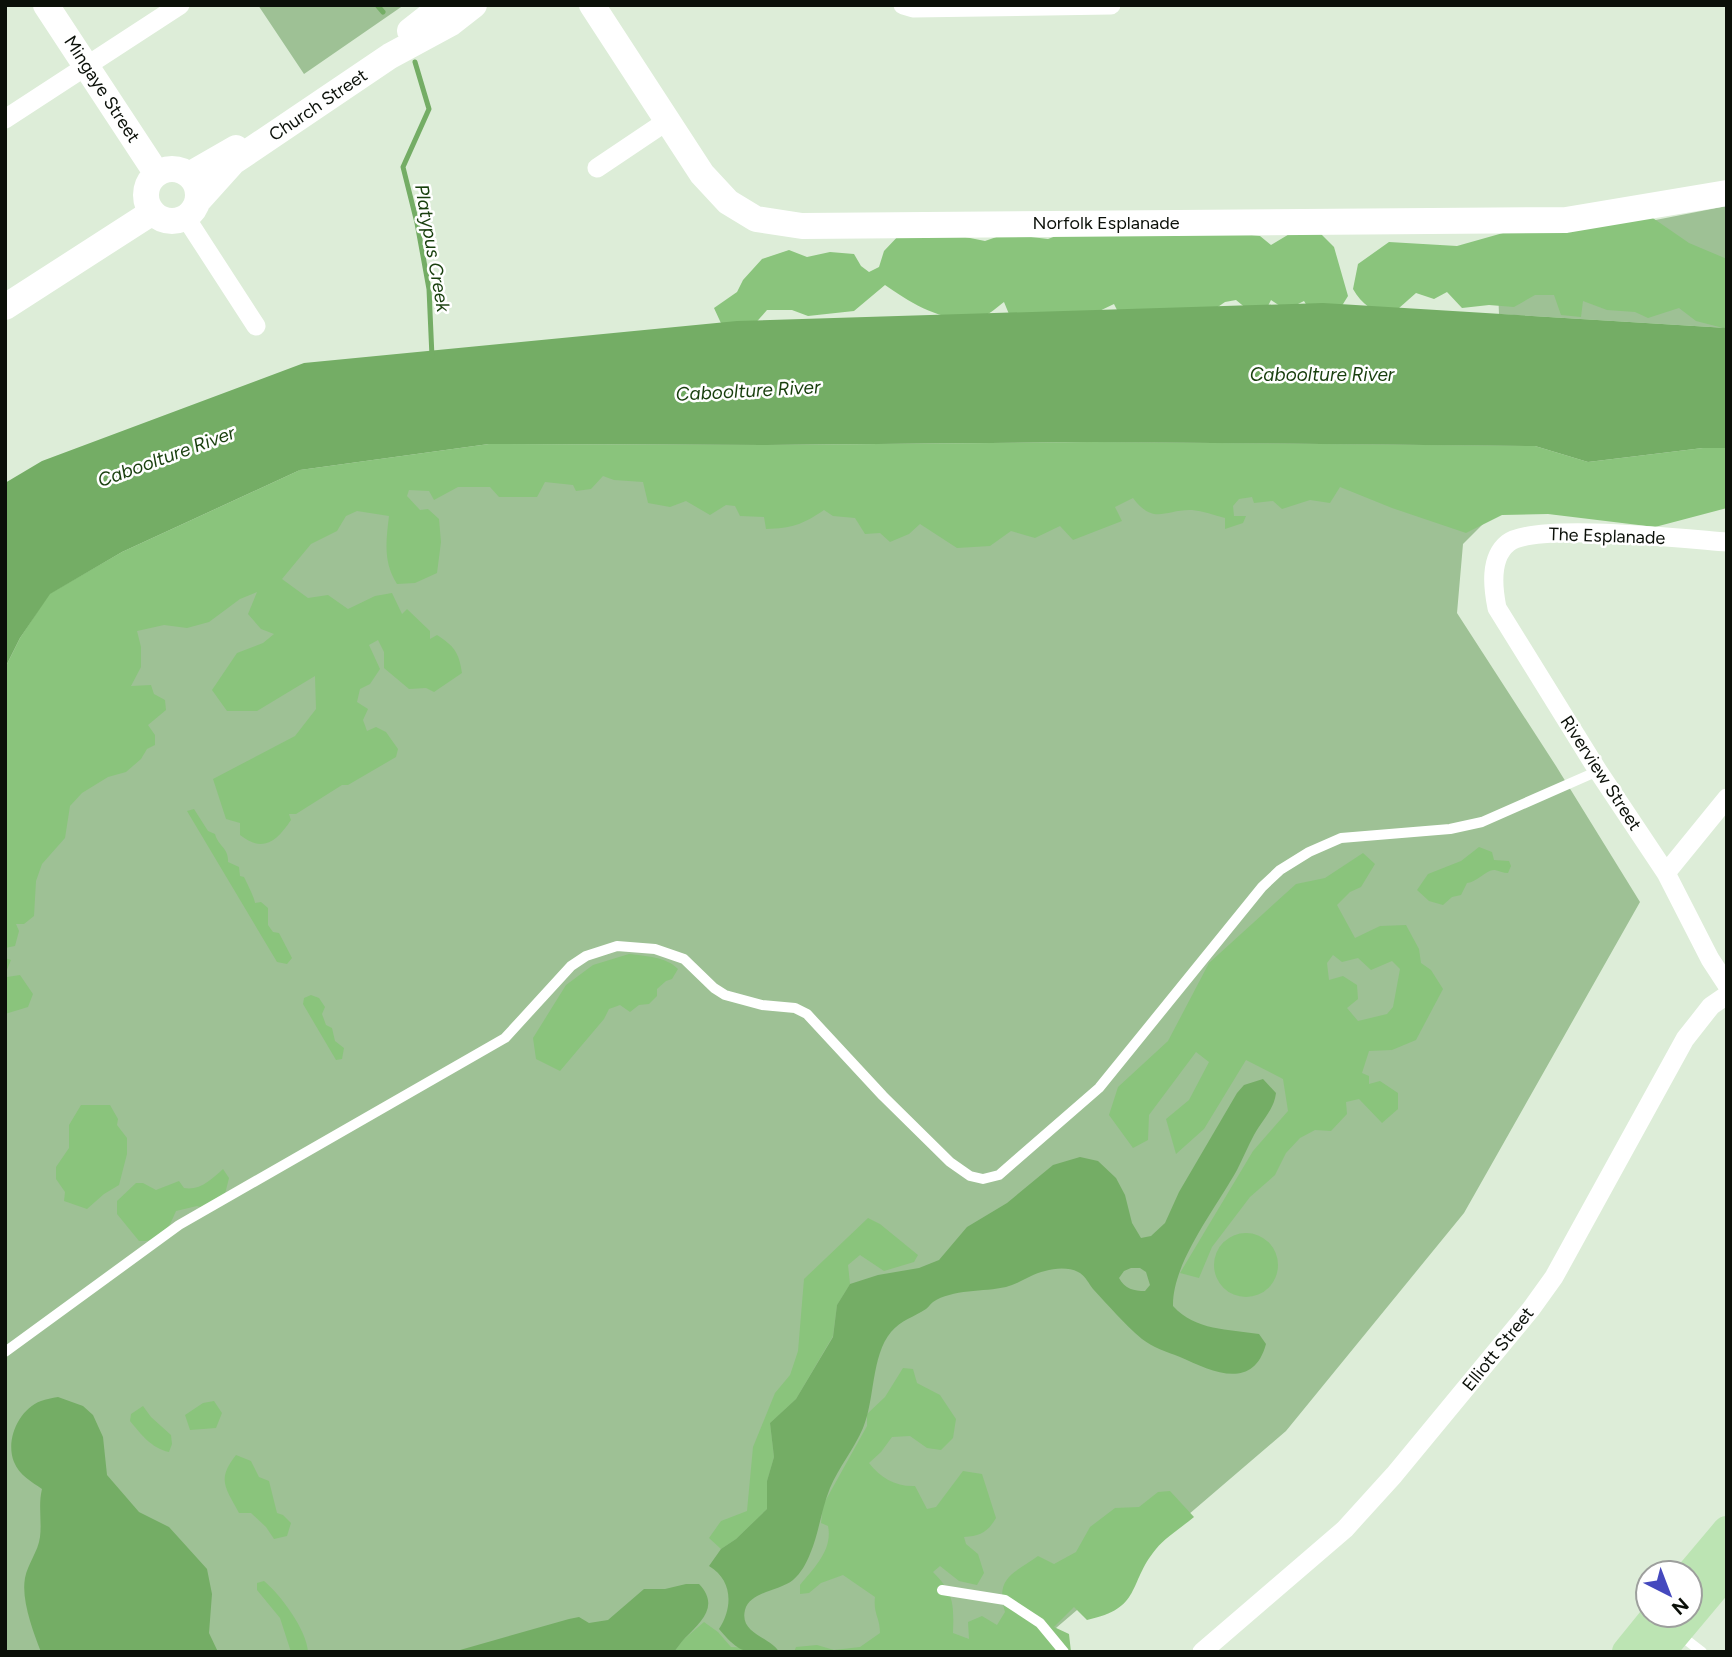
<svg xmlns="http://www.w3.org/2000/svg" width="1732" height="1657" viewBox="0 0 1732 1657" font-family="Figtree,sans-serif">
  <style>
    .green { fill: #9ec195 }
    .forest { fill: #8ac47c; fill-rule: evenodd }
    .water { fill: #74ad65; fill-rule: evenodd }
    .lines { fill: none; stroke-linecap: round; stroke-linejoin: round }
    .stream { stroke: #74ad65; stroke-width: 5 }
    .lane { stroke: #fff; stroke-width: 10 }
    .street { stroke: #fff; stroke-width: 19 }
    .secondary { stroke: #fff; stroke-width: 26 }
    .primary { stroke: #bce4b3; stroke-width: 30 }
    .labels { text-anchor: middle; stroke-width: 5; stroke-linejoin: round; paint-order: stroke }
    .street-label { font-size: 18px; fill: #0b1009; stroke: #fff }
    .water-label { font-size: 19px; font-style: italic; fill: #183f0d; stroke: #fff }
  </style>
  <rect width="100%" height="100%" fill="#ddedd8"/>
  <path class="green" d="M 258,5 L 404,5 L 304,74 Z
    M 1727,206 L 1727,328 L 1499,314 L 1496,237 L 1625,226 Z
    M 1095,442 L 1535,446 L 1495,512 L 1463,544 L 1457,613 L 1556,766 L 1640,902 L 1464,1213 L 1286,1431 L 1028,1652 L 5,1652 L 5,668 L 300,470 Z"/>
  <path class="forest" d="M 1647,214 L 1689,243 L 1727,259 L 1727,329 L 1696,321 L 1679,308 L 1648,318 L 1635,312 L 1607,310 L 1583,301 L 1581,317 L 1561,315 L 1554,295 L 1535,295 L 1514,307 L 1489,305 L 1462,308 L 1447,292 L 1434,299 L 1416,293 L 1390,316 C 1373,311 1362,305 1353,289 L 1358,264 L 1389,242 L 1457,246 L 1503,233 Z
    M 1315,228 L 1334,247 L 1348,296 L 1335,317 L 1315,319 L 1304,301 L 1286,310 L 1271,300 L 1267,308 L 1247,309 L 1236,300 L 1225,302 L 1209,313 L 1124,324 L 1114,304 L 1093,314 L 1011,319 L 1004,302 C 997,307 989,315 981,317 C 946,325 912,304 885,285 L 854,311 L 808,316 L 792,310 L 767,310 L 743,337 L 725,332 L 714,308 L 737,292 L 743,280 L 762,259 L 789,250 L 807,257 L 830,252 L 854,254 L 861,266 L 869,272 L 879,267 L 884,251 L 902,232 L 950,234 L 985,241 L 1005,234 L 1048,239 L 1072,230 L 1243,234 L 1260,236 L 1271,245 L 1291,233 Z
    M 1095,442 L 1535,446 L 1588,462 L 1703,448 L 1727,448 L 1727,508 L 1655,527 L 1548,514 L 1502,515 L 1466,533 L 1392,508 L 1340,487 L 1330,503 L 1310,500 L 1282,509 L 1273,501 L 1254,503 L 1252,497 L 1239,499 L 1233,506 L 1234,516 L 1246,516 L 1243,523 L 1225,529 L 1225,518 C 1214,515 1203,511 1192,510 C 1165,509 1154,526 1133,498 L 1115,507 L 1122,521 L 1073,540 L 1060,526 L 1035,538 L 1011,531 L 990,546 L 957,548 L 920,524 L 909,534 L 890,542 L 880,533 L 865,534 L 855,518 L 833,516 L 824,510 C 802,525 792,528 766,529 L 764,517 L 740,516 L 735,506 L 726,505 L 710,515 L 686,501 L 670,507 L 648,503 L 643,482 L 614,480 L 603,476 L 591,489 L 576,491 L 573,485 L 545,482 L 537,497 L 499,497 L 490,487 L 458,487 L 434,500 L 429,491 L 409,490 L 407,496 L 420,510 L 428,509 L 439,519 L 441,542 L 437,573 L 415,583 L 397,584 C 383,562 386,541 389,516 L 357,511 L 346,516 L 337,531 L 311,544 L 282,579 L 308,598 L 328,595 L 348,609 L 375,596 L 392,593 L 402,614 L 407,609 L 430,631 L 430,639 L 437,635 C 454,646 459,652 462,673 L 434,692 L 426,688 L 409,689 L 384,668 L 384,652 L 378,640 L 369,645 L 380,669 L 370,684 L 360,689 L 357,702 L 368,709 L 363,720 L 367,731 L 376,727 L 386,732 L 398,749 L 396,757 L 348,785 L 342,785 L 296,814 L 289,814 L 291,820 C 276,842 263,853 240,835 L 240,823 L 226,819 L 213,779 L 295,736 L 316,709 L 315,676 L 257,711 L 227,711 L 212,690 L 237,653 L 263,643 L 274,634 L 261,629 L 248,614 L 257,592 L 240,599 L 209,622 L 187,628 L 164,625 L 137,631 L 141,647 L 141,667 L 131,686 L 151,685 L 154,694 L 165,700 L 166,710 L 148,725 L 155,735 L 155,745 L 147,749 L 141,759 L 126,772 L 108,777 L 82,793 L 70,806 L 65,838 L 42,864 L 36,881 L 34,916 L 24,924 L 16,924 L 19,931 L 15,946 L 5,948 L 5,668 L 20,638 L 49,594 L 122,552 L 300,470 L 489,444 L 767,445 Z
    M 194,809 L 208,831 L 215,834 C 218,846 229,848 228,862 L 239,867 L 240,876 L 244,877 C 246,881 255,899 255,903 L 261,902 L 268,908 L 268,925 L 273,932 L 279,933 L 292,958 L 287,964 L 277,962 L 187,811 Z
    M 1479,847 L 1492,852 L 1494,860 L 1509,861 L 1511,866 L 1508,873 C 1503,873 1500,871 1495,870 C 1486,869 1478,882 1467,883 L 1461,895 L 1452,897 L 1443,905 L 1429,901 L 1417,890 L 1428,874 L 1461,861 Z
    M 1363,853 L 1375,864 L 1361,887 L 1350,892 L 1337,905 L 1355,938 L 1380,926 L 1406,925 L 1419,949 L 1421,963 L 1431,970 L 1443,989 L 1416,1040 L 1392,1050 L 1369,1051 L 1362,1073 L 1369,1076 L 1369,1084 L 1380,1081 L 1398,1093 L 1398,1109 L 1382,1123 L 1359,1099 L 1346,1102 L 1347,1114 L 1331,1131 L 1315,1130 L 1300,1138 L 1286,1153 L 1275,1175 L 1250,1197 L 1212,1247 L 1199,1278 L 1180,1273 L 1253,1151 L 1288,1111 L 1283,1079 L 1246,1060 L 1204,1129 L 1176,1154 L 1166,1119 L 1189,1100 L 1209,1062 L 1196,1052 L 1149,1115 L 1148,1140 L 1133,1148 L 1109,1115 L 1118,1087 L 1168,1041 L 1209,963 L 1296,884 L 1325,878 ZM 1333,955 L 1342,962 L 1358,958 L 1371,970 L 1392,961 L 1400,969 L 1393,1007 L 1387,1014 L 1358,1021 L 1347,1008 L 1358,999 L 1357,985 L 1343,976 L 1329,980 L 1327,963 Z
    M 629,954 C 645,956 667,957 678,969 L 672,979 L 666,981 L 657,989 L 657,996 L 649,1004 L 639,1005 L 630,1012 L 620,1005 L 609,1009 L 604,1019 L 560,1071 L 536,1059 L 533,1038 L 566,985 L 593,965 Z
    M 5,958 L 11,960 L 6,972 L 7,977 L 20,975 L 33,994 L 28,1007 L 5,1014 Z
    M 311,995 L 319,998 L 325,1007 L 322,1014 L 326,1025 L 332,1028 L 335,1041 L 344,1048 L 342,1059 L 336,1060 L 303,1004 L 304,998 Z
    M 81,1105 L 110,1105 L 118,1119 L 117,1125 L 127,1138 L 127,1154 L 119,1185 L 104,1194 L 87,1209 L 64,1201 L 65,1192 L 56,1179 L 56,1167 L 69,1148 L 69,1125 Z
    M 223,1169 L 229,1178 L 225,1194 L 203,1208 L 197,1206 L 176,1211 C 168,1230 162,1242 139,1241 L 117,1214 L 117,1201 L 136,1183 L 143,1183 L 156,1190 L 179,1181 L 184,1188 C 200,1191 212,1179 223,1169 Z
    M 868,1218 L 880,1224 L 918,1255 L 914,1262 L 884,1271 L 860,1255 L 848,1265 L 850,1284 L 837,1305 L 833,1336 L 796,1399 L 770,1423 L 774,1457 L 767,1481 L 767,1509 L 736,1539 L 721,1549 L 709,1538 L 721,1521 L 747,1511 L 753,1447 L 775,1393 L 790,1375 L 798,1351 L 804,1279 Z
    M1214 1265a32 32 0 1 1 64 0a32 32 0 1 1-64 0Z
    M 903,1368 L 913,1369 L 917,1383 L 940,1395 L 956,1419 L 953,1438 L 941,1450 L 927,1448 L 910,1436 L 892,1437 L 881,1452 L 869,1463 C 880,1478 897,1487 915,1486 L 927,1509 L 936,1507 L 963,1471 L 982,1474 L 996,1518 C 988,1532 980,1536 964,1537 L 966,1544 L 978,1554 L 984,1573 L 977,1585 L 959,1581 L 940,1566 L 933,1572 C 954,1593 954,1604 953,1633 L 969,1639 L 968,1622 L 982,1616 L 997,1625 L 1005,1612 C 995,1577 1013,1574 1038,1556 L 1054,1564 L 1076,1552 L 1090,1527 L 1115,1508 L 1139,1507 L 1158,1492 L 1170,1491 L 1194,1517 C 1182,1527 1166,1537 1156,1549 C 1127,1584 1143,1608 1087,1620 L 1074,1607 L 1054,1627 L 1069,1634 L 1071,1652 L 794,1652 L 796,1647 L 817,1645 L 834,1650 L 860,1647 L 880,1633 C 880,1617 873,1614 875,1597 L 843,1575 L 821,1583 L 809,1593 L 800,1594 L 800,1585 C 814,1568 833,1550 828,1526 L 821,1523 L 823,1505 L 867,1426 L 867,1414 L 885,1397 Z
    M 214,1401 L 222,1413 L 216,1428 L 190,1430 L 185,1415 L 203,1403 Z
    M 143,1406 L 151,1417 L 171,1435 L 172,1444 L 169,1452 C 151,1448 141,1434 130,1421 L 131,1414 Z
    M 236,1455 L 251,1461 L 259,1477 L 269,1481 L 277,1513 L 283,1515 L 291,1523 L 287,1536 L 274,1539 L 266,1527 L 251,1513 L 239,1513 C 226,1488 216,1480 236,1455 Z
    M 264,1581 C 280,1594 307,1630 308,1652 L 291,1652 L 280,1618 L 257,1590 L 257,1583 Z
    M 704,1622 L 718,1632 L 731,1647 L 751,1648 L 755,1652 L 674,1652 L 683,1640 Z"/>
  <path class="water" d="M 1323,303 L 1727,328 L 1727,448 L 1703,448 L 1588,462 L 1535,446 L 1095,442 L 767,445 L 489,444 L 300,470 L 122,552 L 50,594 L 20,638 L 5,668 L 5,483 L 42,461 L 304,363 L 737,321 Z
    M 1263,1079 L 1276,1093 C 1274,1110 1262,1120 1254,1135 C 1248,1146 1243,1158 1237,1170 C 1216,1208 1172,1263 1173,1306 C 1196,1331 1228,1329 1259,1334 L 1266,1344 C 1253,1392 1211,1371 1180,1357 C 1167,1352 1152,1347 1142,1339 C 1124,1324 1109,1306 1093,1289 C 1089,1284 1086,1277 1080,1273 C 1070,1267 1056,1268 1045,1271 C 1031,1274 1019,1284 1006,1287 C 984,1292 952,1289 933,1302 C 930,1304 929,1307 926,1309 C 914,1317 901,1320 891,1332 C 871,1356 875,1400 863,1428 C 854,1449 839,1467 830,1488 C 821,1510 819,1533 810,1554 C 806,1564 801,1573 793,1580 C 780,1591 750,1591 745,1610 C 739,1634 771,1637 779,1652 C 745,1652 742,1656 719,1629 C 733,1608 733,1580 709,1566 L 721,1549 L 736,1539 L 767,1509 L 767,1481 L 774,1457 L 770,1423 L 796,1399 L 833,1337 L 837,1305 L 850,1284 L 878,1275 L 919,1268 L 939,1260 L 967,1227 L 1007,1203 L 1053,1165 L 1080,1157 L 1098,1161 L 1116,1178 L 1125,1195 L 1132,1223 L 1141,1238 L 1151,1236 L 1165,1223 L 1179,1192 L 1237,1093 L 1244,1085 ZM 1131,1268 L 1140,1268 L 1146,1272 L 1150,1285 L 1145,1291 C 1134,1291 1125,1289 1119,1278 L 1124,1271 Z
    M 58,1397 L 83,1406 L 93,1415 L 103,1437 L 107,1475 L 139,1512 L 169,1527 L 207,1569 L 212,1594 L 209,1633 L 218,1652 L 41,1652 C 33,1631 21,1600 25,1578 C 28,1563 38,1552 40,1537 C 42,1521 38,1505 42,1489 C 32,1482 19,1475 14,1462 C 5,1440 19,1409 41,1401 C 46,1399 52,1398 58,1397 Z
    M 686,1584 L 699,1584 C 720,1606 701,1622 685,1638 C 681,1642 678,1647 674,1652 L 453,1652 L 569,1619 L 579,1617 L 589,1623 L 608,1620 L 644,1589 L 665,1589 Z"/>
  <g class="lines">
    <path class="stream" d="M 377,5 L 383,12
      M 415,62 L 429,109 L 403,167 L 417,223 L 429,289 L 432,357"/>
    <path class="lane" d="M 5,1352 L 179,1225 L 505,1038 L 571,966 L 586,956 L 617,946 L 655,949 L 684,959 L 714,988 L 725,995 L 762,1005 L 795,1008 L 807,1014 L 883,1096 L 950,1162 L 970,1176 L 983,1179 L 999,1175 L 1099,1088 L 1262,887 L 1280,870 L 1309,852 L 1341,838 L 1450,829 L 1482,822 L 1598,771
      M 942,1590 L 1005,1600 L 1040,1623 L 1064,1652
      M 1680,1635 L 1702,1652"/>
    <path class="street" d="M 903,5 L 913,8 L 1111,5
      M 5,119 L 180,5
      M 597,168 L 667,121
      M 186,218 L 256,326
      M 1727,542 C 1687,539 1534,522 1508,543 C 1489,558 1493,588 1497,608 L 1598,771 L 1666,873 L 1710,959 L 1727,985
      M 1666,873 L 1727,798
      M 1202,1652 L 1345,1529 L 1394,1475 L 1531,1309 L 1554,1277 L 1685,1039 L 1711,1006 L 1727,995"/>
    <path class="secondary" d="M 46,5 L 157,174
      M 592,5 L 702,174 L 728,202 L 756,219 L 802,226 L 1566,220 L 1727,193
      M 410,31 L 443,5
      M146 195a26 26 0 1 1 52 0a26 26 0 1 1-52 0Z
      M 189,175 L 236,148
      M 197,202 L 233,162 L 390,56 L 451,23 L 474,5
      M 5,307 L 151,213"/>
    <path class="primary" d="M 1690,1575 L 1727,1531
      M 1627,1652 L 1657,1615
      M 1660,1652 L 1727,1572"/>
  </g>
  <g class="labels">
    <g class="street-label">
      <text transform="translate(102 89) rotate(57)" y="6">Mingaye Street</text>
      <text transform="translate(318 105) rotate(-34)" y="6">Church Street</text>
      <text x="1106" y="229">Norfolk Esplanade</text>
      <text transform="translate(1607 536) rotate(2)" y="6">The Esplanade</text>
      <text transform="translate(1601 773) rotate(57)" y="6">Riverview Street</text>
      <text transform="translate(1498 1349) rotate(-51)" y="6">Elliott Street</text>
    </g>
    <g class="water-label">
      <text transform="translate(433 248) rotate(80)" y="7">Platypus Creek</text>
      <text x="1322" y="381">Caboolture River</text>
      <text transform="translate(748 390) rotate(-3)" y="7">Caboolture River</text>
      <text transform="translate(166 456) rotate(-20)" y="7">Caboolture River</text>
    </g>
  </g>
  <rect width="1732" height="1657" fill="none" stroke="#0b1009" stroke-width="14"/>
  <g transform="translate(1669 1594) rotate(138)"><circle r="33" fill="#ffffff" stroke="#9d9f9d" stroke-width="2"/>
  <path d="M0-5L12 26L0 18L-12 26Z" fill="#4549be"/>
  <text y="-10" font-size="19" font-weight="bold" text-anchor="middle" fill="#0b1009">N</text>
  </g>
</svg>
